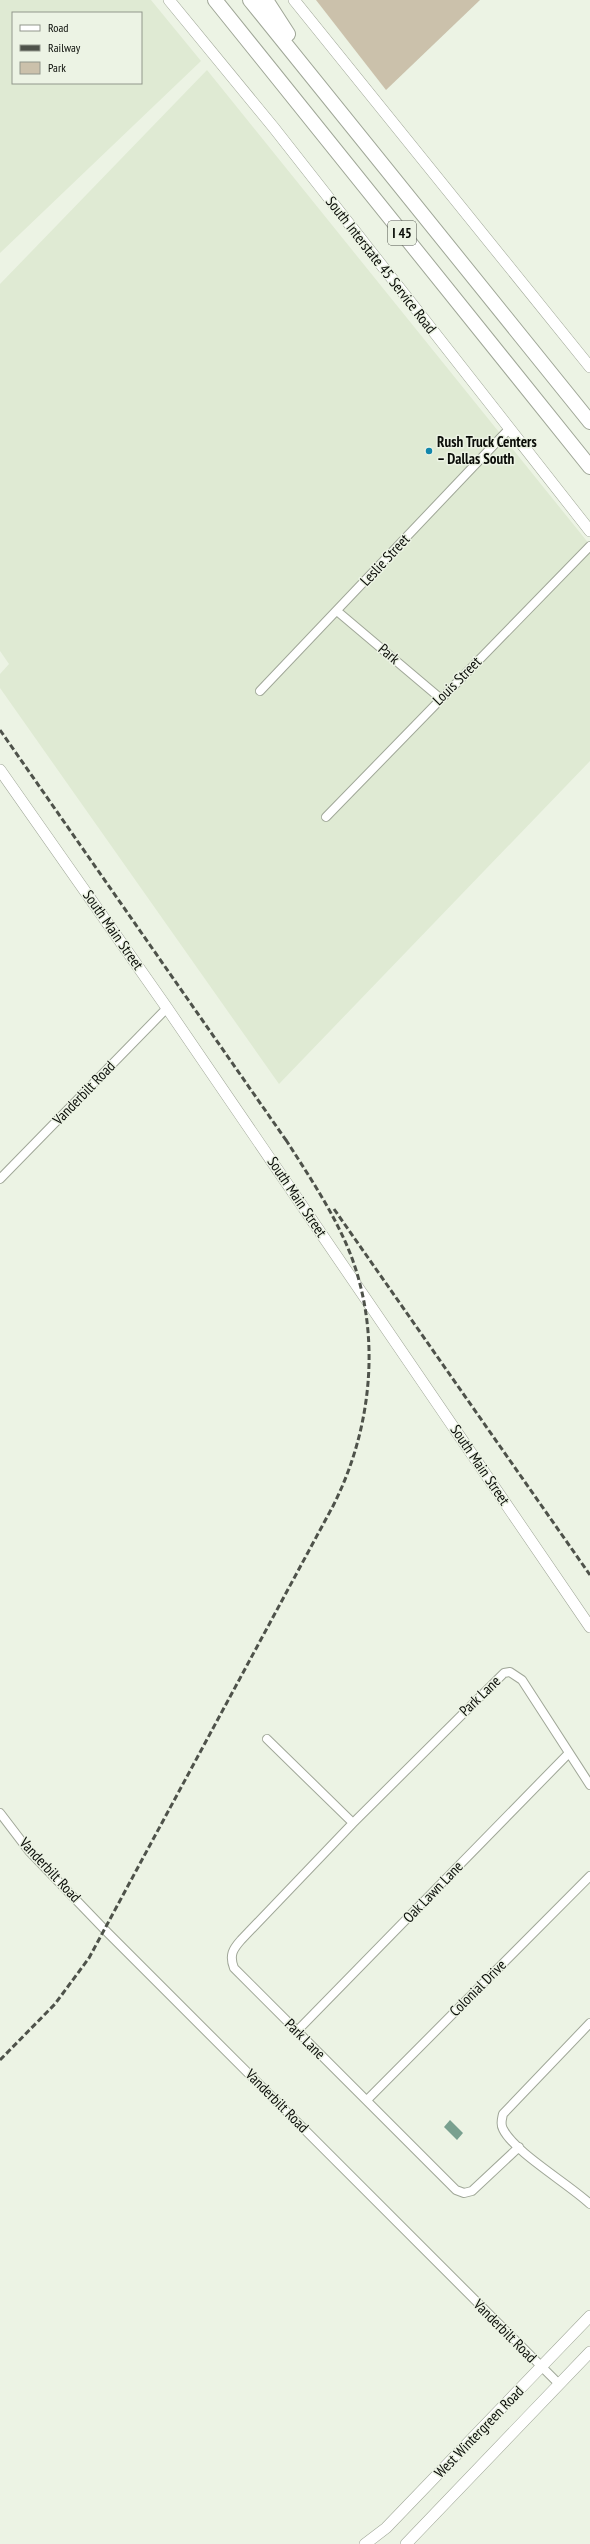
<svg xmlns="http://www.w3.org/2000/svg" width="590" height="2544" viewBox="0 0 590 2544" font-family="'PT Sans Narrow',sans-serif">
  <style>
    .built { fill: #dfead3; fill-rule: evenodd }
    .green { fill: #cbc1ab }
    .water { fill: #79a08f }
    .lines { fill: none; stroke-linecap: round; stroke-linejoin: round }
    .street-casing { stroke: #a0a798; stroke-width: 10 }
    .secondary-casing { stroke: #a0a798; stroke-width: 12 }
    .highway-casing { stroke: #a0a798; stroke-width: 16 }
    .street { stroke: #fff; stroke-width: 8 }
    .secondary { stroke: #fff; stroke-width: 11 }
    .highway { stroke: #fff; stroke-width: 14 }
    .rail { stroke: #4e524a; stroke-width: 3; stroke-dasharray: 6 3; stroke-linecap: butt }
    .poi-dot { fill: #1287ac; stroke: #ecf3e4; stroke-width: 1.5 }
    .labels { text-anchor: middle; stroke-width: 3; stroke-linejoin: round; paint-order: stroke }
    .shield { fill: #ecf3e4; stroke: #4e524a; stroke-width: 1 }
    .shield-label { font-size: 14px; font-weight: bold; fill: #0a0d08 }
    .street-label { font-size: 15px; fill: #0a0d08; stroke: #ecf3e4 }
    .poi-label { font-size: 15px; font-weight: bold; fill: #0a0d08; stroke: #ecf3e4; text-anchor: start }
  </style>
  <rect width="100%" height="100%" fill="#ecf3e4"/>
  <path class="built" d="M 0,0 L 151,0 L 201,61 L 0,253 ZM 13,13 L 141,13 L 141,83 L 13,83 Z
    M 207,70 L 590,545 L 590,761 L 279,1084 L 0,688 L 0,674 L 9,664 L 0,651 L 0,284 Z"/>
  <path class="green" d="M 316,0 L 480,0 L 386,90 Z"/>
  <path class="water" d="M 450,2120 L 463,2133 L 457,2140 L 444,2127 Z"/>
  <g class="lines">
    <defs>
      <path id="street" d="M 337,611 L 440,698
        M 260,691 L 509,429
        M 326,817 L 590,546
        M 0,1179 L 167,1008
        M 267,1739 L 353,1823
        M 0,1813 L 29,1851 L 105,1930 L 559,2384
        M 590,2023 L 503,2114 C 502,2119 500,2124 503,2129 C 514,2152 569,2184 590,2204
        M 297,2031 L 569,1753
        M 367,2100 L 590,1876
        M 519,2147 L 472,2191 L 464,2193 L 456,2190 L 234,1968 C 229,1955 233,1949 241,1940 L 353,1823 L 504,1673 L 510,1672 L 522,1680 L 590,1785"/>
      <path id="secondary" d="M 169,0 L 274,128 L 590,531
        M 294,0 L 590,367
        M 0,770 L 167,1008 L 590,1627
        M 365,2544 L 386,2528 L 590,2316
        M 406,2544 L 590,2352"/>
      <path id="highway" d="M 215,0 L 590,467
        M 250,0 L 590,422
        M 266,0 L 288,34"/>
    </defs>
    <use href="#street" class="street-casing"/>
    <use href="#secondary" class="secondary-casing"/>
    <use href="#highway" class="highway-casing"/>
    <use href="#street" class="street"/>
    <use href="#secondary" class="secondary"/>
    <use href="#highway" class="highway"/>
    <path class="rail" d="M 0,730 L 288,1143
      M 334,1209 L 590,1575
      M 0,2060 L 55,2004 L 89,1958 L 333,1506 C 372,1429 382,1335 350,1253 C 334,1213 309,1176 286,1140"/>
  </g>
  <circle class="poi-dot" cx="429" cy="451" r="4"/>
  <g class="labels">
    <rect class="shield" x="388" y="221" width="28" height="24" rx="3"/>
    <g class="shield-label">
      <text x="402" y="238">I 45</text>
    </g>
    <g class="street-label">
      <text transform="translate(381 265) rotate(52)" y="5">South Interstate 45 Service Road</text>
      <text transform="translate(385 560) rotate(-47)" y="5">Leslie Street</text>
      <text transform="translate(389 654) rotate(40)" y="5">Park</text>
      <text transform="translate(457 681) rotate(-45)" y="5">Louis Street</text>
      <text transform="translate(113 930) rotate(55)" y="5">South Main Street</text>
      <text transform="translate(84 1093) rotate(-46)" y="5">Vanderbilt Road</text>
      <text transform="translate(297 1197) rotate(56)" y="5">South Main Street</text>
      <text transform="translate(480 1465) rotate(56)" y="5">South Main Street</text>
      <text transform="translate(480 1696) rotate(-44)" y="5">Park Lane</text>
      <text transform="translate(50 1870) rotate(47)" y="5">Vanderbilt Road</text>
      <text transform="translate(433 1892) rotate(-46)" y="5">Oak Lawn Lane</text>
      <text transform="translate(478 1988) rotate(-45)" y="5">Colonial Drive</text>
      <text transform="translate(305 2039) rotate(45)" y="5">Park Lane</text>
      <text transform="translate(277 2101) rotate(45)" y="5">Vanderbilt Road</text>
      <text transform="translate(505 2331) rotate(45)" y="5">Vanderbilt Road</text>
      <text transform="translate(479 2432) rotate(-46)" y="5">West Wintergreen Road</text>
    </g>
    <g class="poi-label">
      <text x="437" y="447">Rush Truck Centers<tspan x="437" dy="17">– Dallas South</tspan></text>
    </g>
  </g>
  <rect x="12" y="12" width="130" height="72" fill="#ecf3e4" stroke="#92978c"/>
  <rect x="20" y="25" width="20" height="6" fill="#ffffff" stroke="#92978c"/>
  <text x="48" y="32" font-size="12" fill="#0a0d08">Road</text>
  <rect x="20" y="45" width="20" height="6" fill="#4e524a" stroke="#92978c"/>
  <text x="48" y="52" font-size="12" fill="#0a0d08">Railway</text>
  <rect x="20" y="62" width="20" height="12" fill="#cbc1ab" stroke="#92978c"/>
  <text x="48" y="72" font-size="12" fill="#0a0d08">Park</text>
</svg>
